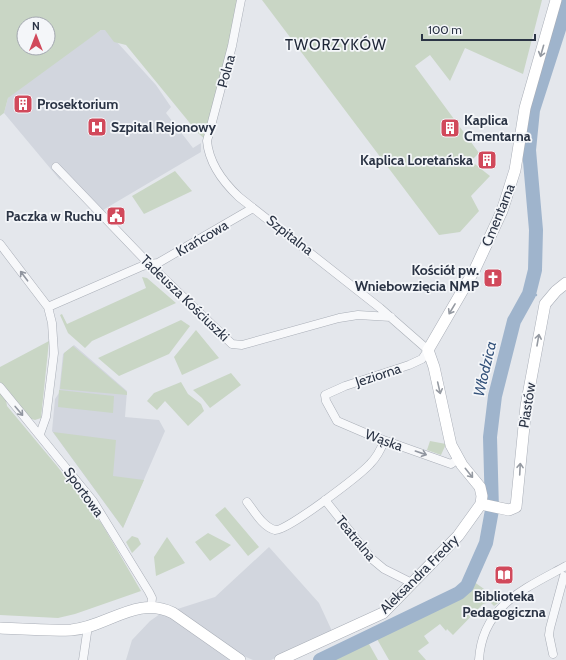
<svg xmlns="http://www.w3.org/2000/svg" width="566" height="660" viewBox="0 0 566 660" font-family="Cabin,sans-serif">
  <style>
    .built { fill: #d2d6de }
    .green { fill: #c9d6c5; fill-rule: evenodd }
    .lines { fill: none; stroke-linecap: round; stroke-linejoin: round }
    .stream { stroke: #9fb4cc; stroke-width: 2.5 }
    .river { stroke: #9fb4cc; stroke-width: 14 }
    .street-casing { stroke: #a9aeb7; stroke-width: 9 }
    .secondary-casing { stroke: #a9aeb7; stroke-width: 12 }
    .street { stroke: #f7f8fa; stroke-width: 8 }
    .secondary { stroke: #fff; stroke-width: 11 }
    .oneway { stroke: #959aa2 }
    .oneway2 { stroke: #9196a0 }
    .labels { text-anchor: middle; stroke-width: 3.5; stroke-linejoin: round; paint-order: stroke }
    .street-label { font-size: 14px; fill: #2b3445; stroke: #f4f6f9 }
    .poi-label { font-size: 14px; font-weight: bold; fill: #2b3445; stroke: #f4f6f9; text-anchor: start }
    .neighbourhood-label { font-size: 15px; letter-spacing: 1px; fill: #1d2536; stroke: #f4f6f9 }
    .water-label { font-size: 15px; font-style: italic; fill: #34527a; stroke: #f4f6f9 }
  </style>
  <rect width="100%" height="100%" fill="#e4e7ec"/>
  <path class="built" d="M 101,30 L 106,30 L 156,85 L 171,107 L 166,113 L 193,148 L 201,143 L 201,152 L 103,210 L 65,173 L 60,180 L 4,113 L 8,98 L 21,84 Z
    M 74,345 L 127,391 L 125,417 L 159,420 L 165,431 L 123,528 L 52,431 L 55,399 L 59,393 L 63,354 Z
    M 269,547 L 319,603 L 332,631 L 271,660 L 253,660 L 239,654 L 165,613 L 215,597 Z
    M 160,614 L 168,615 L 231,660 L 126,660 L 132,640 L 150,621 Z"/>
  <path class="green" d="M 0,0 L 241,0 L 207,141 L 198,133 L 126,45 L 114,42 L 105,30 L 101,30 L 8,98 L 4,113 L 0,116 ZM 24,24 L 48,24 L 48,48 L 24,48 Z
    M 262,0 L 542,0 L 523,74 L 465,48 L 450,81 L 430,55 L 415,66 L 479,153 L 471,161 L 490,176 L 471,196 L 479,211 L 460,232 L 439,235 Z
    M 175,171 L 192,191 L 144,214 L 132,196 Z
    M 142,277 L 147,278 L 176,303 L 92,341 L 85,348 L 68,333 L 60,315 L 62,314 L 67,324 L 146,288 Z
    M 181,320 L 190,326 L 169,354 L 119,376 L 98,358 Z
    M 196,330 L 219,358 L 182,375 L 174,357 Z
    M 49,341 L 41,418 L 35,420 L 25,417 L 0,382 L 0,367 Z
    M 73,346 L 127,392 L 127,395 L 60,389 L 64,353 Z
    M 231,373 L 241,385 L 210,408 L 202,398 L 193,390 Z
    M 181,382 L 188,394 L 201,404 L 204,411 L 188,426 L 165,401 L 157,410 L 147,401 L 154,393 Z
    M 0,387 L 5,394 L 7,406 L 57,466 L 102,524 L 141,591 L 75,614 L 58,618 L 0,615 Z
    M 59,390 L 114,396 L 113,413 L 58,407 Z
    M 53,432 L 116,440 L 113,476 L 144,480 L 123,528 Z
    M 430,441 L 446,444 L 441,455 L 427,450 Z
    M 225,507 L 259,547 L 248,556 L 215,515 Z
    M 208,533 L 231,545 L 210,561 L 195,542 Z
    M 132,536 L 138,538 L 141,544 L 132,553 L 126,542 Z
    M 167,537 L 185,563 L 156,576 L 154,557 Z
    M 470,579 L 501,601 L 494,606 L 490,602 L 483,604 L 453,635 L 447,629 L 446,631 L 440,624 L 424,636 L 429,643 L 418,651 L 426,660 L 389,660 L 377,639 L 369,644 L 378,660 L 320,660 L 459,593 L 467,586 Z"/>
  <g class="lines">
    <path class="stream" d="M 529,294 L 536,295"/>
    <path class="river" d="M 320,660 L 459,593 L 467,586 L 486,543 L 492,510 L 490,437 L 495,396 L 514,321 L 529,294 L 535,270 L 536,230 L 529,150 L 533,110 L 561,23 L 566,0"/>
    <defs>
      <path id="street" d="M 241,0 L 232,46 L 207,141 C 209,163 223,182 239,197 L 380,308 L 428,350 L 422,359 L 409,365 L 345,386 L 325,395 L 326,401 L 337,421 L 372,436 L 451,464 L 458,459
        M 56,167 L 149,264 L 232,344 L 242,345 L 339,318 L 358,315 L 391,317
        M 0,244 L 48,307 L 52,323 L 54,353 L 46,417 L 40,434
        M 48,307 L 140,267 L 149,264 L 158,263 L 253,208
        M 0,387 L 93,501 L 149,592 L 152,598 L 151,607
        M 325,500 L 372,559 L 384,569 L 412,583
        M 247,502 C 254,511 263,527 275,530 C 286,532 360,475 370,464 C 376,458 381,449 384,441
        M 553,654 L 549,635 L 550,628 L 564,576
        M 83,660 L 88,626
        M 479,660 C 482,606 524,589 566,566"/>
      <path id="secondary" d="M 481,504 L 509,510 L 516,507 L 526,406 L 545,304 L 556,291 L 566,283
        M 0,628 C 23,629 47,631 71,630 C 108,627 136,595 173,613 L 240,660
        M 280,660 L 383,613 L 458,536 L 481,504 L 482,496 L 480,487 L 462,465 L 451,445 L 434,367 L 428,350 L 475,269 L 502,211 L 515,170 L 525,108 L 556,0"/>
    </defs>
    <use href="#street" class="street-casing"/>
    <use href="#secondary" class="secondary-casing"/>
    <use href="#street" class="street"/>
    <use href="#secondary" class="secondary"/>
  </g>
  <defs><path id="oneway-shaft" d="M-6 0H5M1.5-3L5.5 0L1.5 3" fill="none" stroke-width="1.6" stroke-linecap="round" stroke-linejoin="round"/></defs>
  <g class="oneway">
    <use href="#oneway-shaft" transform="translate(542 51) rotate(106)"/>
    <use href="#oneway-shaft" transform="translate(452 309) rotate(121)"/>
    <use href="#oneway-shaft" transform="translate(538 340) rotate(-80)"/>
    <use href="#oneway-shaft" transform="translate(439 388) rotate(77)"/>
    <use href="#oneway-shaft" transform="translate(520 469) rotate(-87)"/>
    <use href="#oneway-shaft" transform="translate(469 473) rotate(51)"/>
  </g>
  <g class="oneway2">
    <use href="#oneway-shaft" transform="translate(24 276) rotate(-127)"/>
    <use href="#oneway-shaft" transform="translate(19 411) rotate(50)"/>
    <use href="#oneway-shaft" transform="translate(421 453) rotate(19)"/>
  </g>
  <defs>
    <symbol id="building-square" viewBox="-11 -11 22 22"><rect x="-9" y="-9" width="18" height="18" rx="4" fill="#d1495b" stroke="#f4f6f9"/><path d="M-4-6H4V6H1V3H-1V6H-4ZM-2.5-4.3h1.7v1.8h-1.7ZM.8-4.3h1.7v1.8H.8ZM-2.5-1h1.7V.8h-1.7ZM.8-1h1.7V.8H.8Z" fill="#fff"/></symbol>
    <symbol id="hospital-square" viewBox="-11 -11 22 22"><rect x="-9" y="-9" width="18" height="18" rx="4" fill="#d1495b" stroke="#f4f6f9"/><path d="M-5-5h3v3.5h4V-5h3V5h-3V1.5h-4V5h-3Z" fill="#fff"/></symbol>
    <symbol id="civic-square" viewBox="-11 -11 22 22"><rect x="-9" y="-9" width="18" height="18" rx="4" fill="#d1495b" stroke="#f4f6f9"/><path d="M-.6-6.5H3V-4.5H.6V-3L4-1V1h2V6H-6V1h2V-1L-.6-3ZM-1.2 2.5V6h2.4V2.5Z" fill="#fff"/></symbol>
    <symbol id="church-square" viewBox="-11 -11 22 22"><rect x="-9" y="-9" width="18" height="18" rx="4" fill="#d1495b" stroke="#f4f6f9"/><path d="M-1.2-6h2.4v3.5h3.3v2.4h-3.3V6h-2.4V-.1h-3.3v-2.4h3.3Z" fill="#fff"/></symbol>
    <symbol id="library-square" viewBox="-11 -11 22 22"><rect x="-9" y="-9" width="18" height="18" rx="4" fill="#d1495b" stroke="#f4f6f9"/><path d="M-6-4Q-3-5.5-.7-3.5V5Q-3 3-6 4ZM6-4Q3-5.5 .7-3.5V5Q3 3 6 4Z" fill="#fff"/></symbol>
  </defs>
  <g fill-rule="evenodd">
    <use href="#building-square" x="12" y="93" width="22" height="22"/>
    <use href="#hospital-square" x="86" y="116" width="22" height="22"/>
    <use href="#building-square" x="439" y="117" width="22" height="22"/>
    <use href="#building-square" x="476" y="149" width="22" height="22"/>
    <use href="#civic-square" x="105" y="205" width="22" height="22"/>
    <use href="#church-square" x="482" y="267" width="22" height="22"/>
    <use href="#library-square" x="493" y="564" width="22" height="22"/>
  </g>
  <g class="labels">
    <g class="street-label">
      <text transform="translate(226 71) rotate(-75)" y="5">Polna</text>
      <text transform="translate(498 215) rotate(-68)" y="5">Cmentarna</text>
      <text transform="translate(290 235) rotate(38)" y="5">Szpitalna</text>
      <text transform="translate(202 238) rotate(-30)" y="5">Krańcowa</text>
      <text transform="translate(185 298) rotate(44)" y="5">Tadeusza Kościuszki</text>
      <text transform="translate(378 375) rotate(-18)" y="5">Jeziorna</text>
      <text transform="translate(527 405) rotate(-81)" y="5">Piastów</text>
      <text transform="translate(384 440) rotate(20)" y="5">Wąska</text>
      <text transform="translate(84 492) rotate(54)" y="5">Sportowa</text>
      <text transform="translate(356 538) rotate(50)" y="5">Teatralna</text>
      <text transform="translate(419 574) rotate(-45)" y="5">Aleksandra Fredry</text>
    </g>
    <g class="poi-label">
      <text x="37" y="109">Prosektorium</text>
      <text x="464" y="125">Kaplica<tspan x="464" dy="16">Cmentarna</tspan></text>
      <text x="111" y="132">Szpital Rejonowy</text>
      <text x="473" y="165" text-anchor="end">Kaplica Loretańska</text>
      <text x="102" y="221" text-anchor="end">Paczka w Ruchu</text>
      <text x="479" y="275" text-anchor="end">Kościół pw.<tspan x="479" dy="16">Wniebowzięcia NMP</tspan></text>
      <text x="504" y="601" text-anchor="middle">Biblioteka<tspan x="504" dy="16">Pedagogiczna</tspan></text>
    </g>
    <g class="neighbourhood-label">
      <text x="336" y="50">TWORZYKÓW</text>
    </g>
    <g class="water-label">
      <text transform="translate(485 369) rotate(-77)" y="5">Włodzica</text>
    </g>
  </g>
  <g transform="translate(36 36)"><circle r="19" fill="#f4f6f9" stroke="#a4a8b1"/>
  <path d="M0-3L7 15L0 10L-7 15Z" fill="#d1495b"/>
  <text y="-6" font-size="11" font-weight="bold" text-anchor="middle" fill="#2b3445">N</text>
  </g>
  <path d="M422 34v6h113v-6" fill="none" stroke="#2b3445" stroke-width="2"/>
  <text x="428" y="34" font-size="12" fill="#2b3445" stroke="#f4f6f9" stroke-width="3" paint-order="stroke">100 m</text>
</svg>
